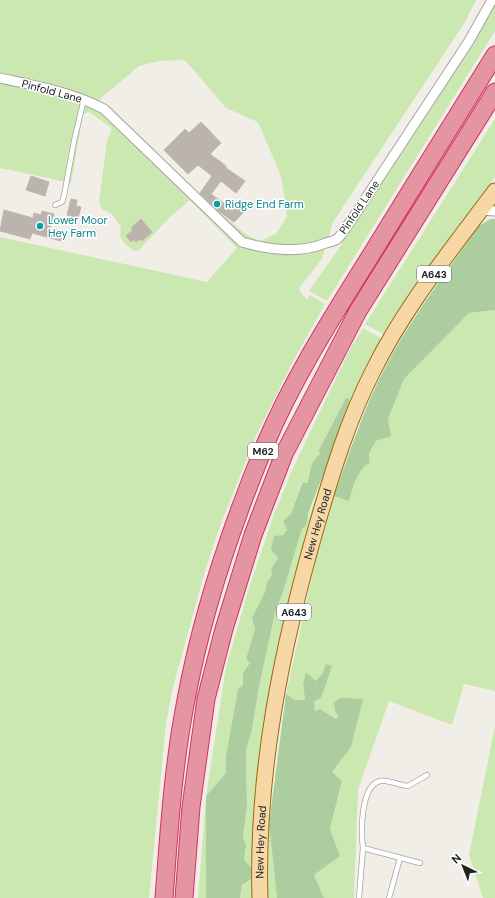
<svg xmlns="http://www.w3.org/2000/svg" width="495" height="898" viewBox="0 0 495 898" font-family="'DM Sans',sans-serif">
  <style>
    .grass { fill: #cbe8b1; fill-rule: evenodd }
    .forest { fill: #acce9f }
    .building { fill: #bbb4ae; stroke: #c2b6ab }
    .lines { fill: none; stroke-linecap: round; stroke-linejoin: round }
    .lane-casing { stroke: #a5a5a5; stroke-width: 6 }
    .street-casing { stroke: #a5a5a5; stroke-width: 11 }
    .primary-casing { stroke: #976b07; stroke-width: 17 }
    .highway-casing { stroke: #d33164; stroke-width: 19 }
    .lane { stroke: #fff; stroke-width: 4.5 }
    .street { stroke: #fff; stroke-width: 9 }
    .primary { stroke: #f8d7a7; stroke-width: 15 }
    .highway { stroke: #e495a1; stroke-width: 17 }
    .culture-dot { fill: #0f9aa8; stroke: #fff; stroke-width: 1.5 }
    .labels { text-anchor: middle; stroke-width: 3; stroke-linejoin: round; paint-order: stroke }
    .shield { fill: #fff; stroke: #646464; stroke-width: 1 }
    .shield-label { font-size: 10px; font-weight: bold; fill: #212121 }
    .street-label { font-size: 11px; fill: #212121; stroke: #fff }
    .culture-label { font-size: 11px; fill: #0d838f; stroke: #fff; text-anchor: start }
  </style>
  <rect width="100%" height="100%" fill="#f1eee8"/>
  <path class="grass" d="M 0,0 L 476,0 L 465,22 L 333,222 L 322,259 L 299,288 L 301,293 L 307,299 L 310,295 L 325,304 L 290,367 L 256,436 L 220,526 L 205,571 L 172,691 L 166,724 L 149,898 L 0,898 L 0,237 L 207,282 L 237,248 L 190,200 L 169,218 L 139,250 L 134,251 L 125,244 L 120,236 L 121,227 L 112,214 L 102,209 L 99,201 L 107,141 L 112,128 L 89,112 L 83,114 L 71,183 L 0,168 ZM 184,60 L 192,68 L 226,108 L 258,122 L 281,176 L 287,216 L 276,234 L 260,241 L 247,235 L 208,203 L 109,106 L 99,100 L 139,66 L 159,61 Z
    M 495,3 L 495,31 L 327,301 L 309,291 L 342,244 L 341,238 L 465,54 Z
    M 495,119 L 495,177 L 383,334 L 365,324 Z
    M 495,310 L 495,691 L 464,684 L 452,725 L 389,701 L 358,790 L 354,898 L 324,898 L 314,875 L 340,856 L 330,829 L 342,781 L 331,772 L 351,747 L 339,717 L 336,719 L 320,709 L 315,711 L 314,701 L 325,664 L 322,674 L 316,681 L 306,672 L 303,684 L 305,700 L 295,700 L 286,694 L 315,563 L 334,496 L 349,501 C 353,488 357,469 370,463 L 369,454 L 376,441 L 390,436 L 388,419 L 404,379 L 469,313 Z
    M 363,328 L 381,338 L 350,401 L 348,398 L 346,398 L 320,450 L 320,454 L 309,471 L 308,483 L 301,483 L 291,514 L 283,521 L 287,530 L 283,535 L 278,558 L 271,569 L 272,575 L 267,582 L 265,592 L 252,618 L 255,629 L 246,659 L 250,663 L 243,673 L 243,685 L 238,689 L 226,756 L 226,773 L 206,796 L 206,898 L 198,898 L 206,796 L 226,667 L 249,588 L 274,514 L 293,468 L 350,349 Z
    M 320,487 C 283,614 256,734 251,867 L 244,860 L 246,845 L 243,837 L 247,808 L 246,750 L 252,730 L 259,687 L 275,613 L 283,592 L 302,529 C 307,525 316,495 320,487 Z
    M 495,726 L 495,898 L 483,898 L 469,855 Z
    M 269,824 L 277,898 L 268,898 Z
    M 251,879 L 252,898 L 240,898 L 242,885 Z"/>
  <path class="forest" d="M 490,219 L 495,219 L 495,310 L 469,313 L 404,379 L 388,419 L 391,436 L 376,441 L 369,454 L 370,463 C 357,469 353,488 349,501 L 334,496 C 350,452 364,407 386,366 C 412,316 447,272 479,226 Z
    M 346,398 L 348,398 L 351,403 L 309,511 L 306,525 L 302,529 L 283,592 L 275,613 L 259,687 L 252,730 L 246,750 L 247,808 L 243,837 L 246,845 L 244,860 L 251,867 L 251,879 L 242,885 L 240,898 L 206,898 L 206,796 L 226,773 L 226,756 L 238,689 L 243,685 L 243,673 L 250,663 L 246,659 L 255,629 L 252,618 L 265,592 L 267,582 L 272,575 L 271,569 L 278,558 L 271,549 L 274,536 L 283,535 L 287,530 L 283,521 L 291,514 L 302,483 L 308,483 C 309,472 311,462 320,454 L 319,450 Z
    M 326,664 L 332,666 L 321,698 L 314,701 L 315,711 L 320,709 L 336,719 L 339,717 L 335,711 L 334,702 L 341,698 L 363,699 L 351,747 L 332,772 L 342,781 L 330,829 L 340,856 L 314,875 L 324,898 L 277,898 L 269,824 L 286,694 L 295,700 L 305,700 L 303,684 L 306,672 L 316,681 L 322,674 Z"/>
  <path class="building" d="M 201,122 L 221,143 L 210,154 L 226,166 L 226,168 L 245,181 L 236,193 L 221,181 L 211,194 L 229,207 L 234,202 L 245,211 L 234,222 L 217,210 L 200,193 L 212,176 L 198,165 L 188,174 L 164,150 L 185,129 L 189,133 Z
    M 31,176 L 49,182 L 45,196 L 26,190 Z
    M 71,199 L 77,200 L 76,206 L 81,207 L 78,218 L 67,215 Z
    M 4,210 L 33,218 L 34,213 L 41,215 L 42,211 L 54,214 L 49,231 L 62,234 L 61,241 L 32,233 L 30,239 L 0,231 Z
    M 141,219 L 152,232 L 142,241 L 140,239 L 136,242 L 134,239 L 131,242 L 126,236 L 133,230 L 131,228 Z"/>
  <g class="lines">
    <defs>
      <path id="lane" d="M 55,205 L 62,202 L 64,196 L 74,141 L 84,99
        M 363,848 C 361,833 360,786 380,781 C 388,779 400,786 408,786 L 427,775
        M 359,898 L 363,848 L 420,863
        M 389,898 L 400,858"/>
      <path id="street" d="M 0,78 C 36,86 72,92 104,109 L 242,242 C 269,250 299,254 326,243 C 329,242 335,241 337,239 C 343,234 347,225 352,219 L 469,41 L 492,0
        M 481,210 L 495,211"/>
      <g id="primary">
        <path id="s1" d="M 260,898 C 256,772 282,646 317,525 C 332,473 348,420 373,371 C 405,306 452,249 495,191"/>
      </g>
      <path id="highway" d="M 164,898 C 169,832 173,766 186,700 C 202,613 231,527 265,445 C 293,378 333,316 371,255 C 412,188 454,121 495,55
        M 184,898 L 191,807 L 206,699 L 224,629 L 253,535 L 284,454 L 358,311 L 495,92"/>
    </defs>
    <use href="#lane" class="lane-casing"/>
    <use href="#street" class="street-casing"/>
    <use href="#primary" class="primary-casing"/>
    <use href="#highway" class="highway-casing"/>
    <use href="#lane" class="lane"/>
    <use href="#street" class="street"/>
    <use href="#primary" class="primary"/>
    <use href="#highway" class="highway"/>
  </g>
  <g class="culture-dot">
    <circle cx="217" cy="204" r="4"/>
    <circle cx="40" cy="226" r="4"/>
  </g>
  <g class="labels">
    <g class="shield">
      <rect x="417" y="266" width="34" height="16" rx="3"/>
      <rect x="248" y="443" width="30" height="16" rx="3"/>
      <rect x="277" y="604" width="34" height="16" rx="3"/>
    </g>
    <g class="shield-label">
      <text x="434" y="278">A643</text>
      <text x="263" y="455">M62</text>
      <text x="294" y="616">A643</text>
    </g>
    <g class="street-label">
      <text transform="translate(52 91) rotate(15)" y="4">Pinfold Lane</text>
      <text transform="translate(359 207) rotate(-56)" y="4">Pinfold Lane</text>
      <text dy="4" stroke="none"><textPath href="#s1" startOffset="380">New Hey Road</textPath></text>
      <text dy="4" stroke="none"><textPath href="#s1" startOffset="56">New Hey Road</textPath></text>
    </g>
    <g class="culture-label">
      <text x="225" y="208">Ridge End Farm</text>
      <text x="48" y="224">Lower Moor<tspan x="48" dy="13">Hey Farm</tspan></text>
    </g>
  </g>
  <g transform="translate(463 866) rotate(317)" stroke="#ffffff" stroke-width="3" paint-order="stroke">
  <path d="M0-3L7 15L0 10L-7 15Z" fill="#212121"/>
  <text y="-6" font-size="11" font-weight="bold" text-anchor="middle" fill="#212121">N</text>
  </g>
</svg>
